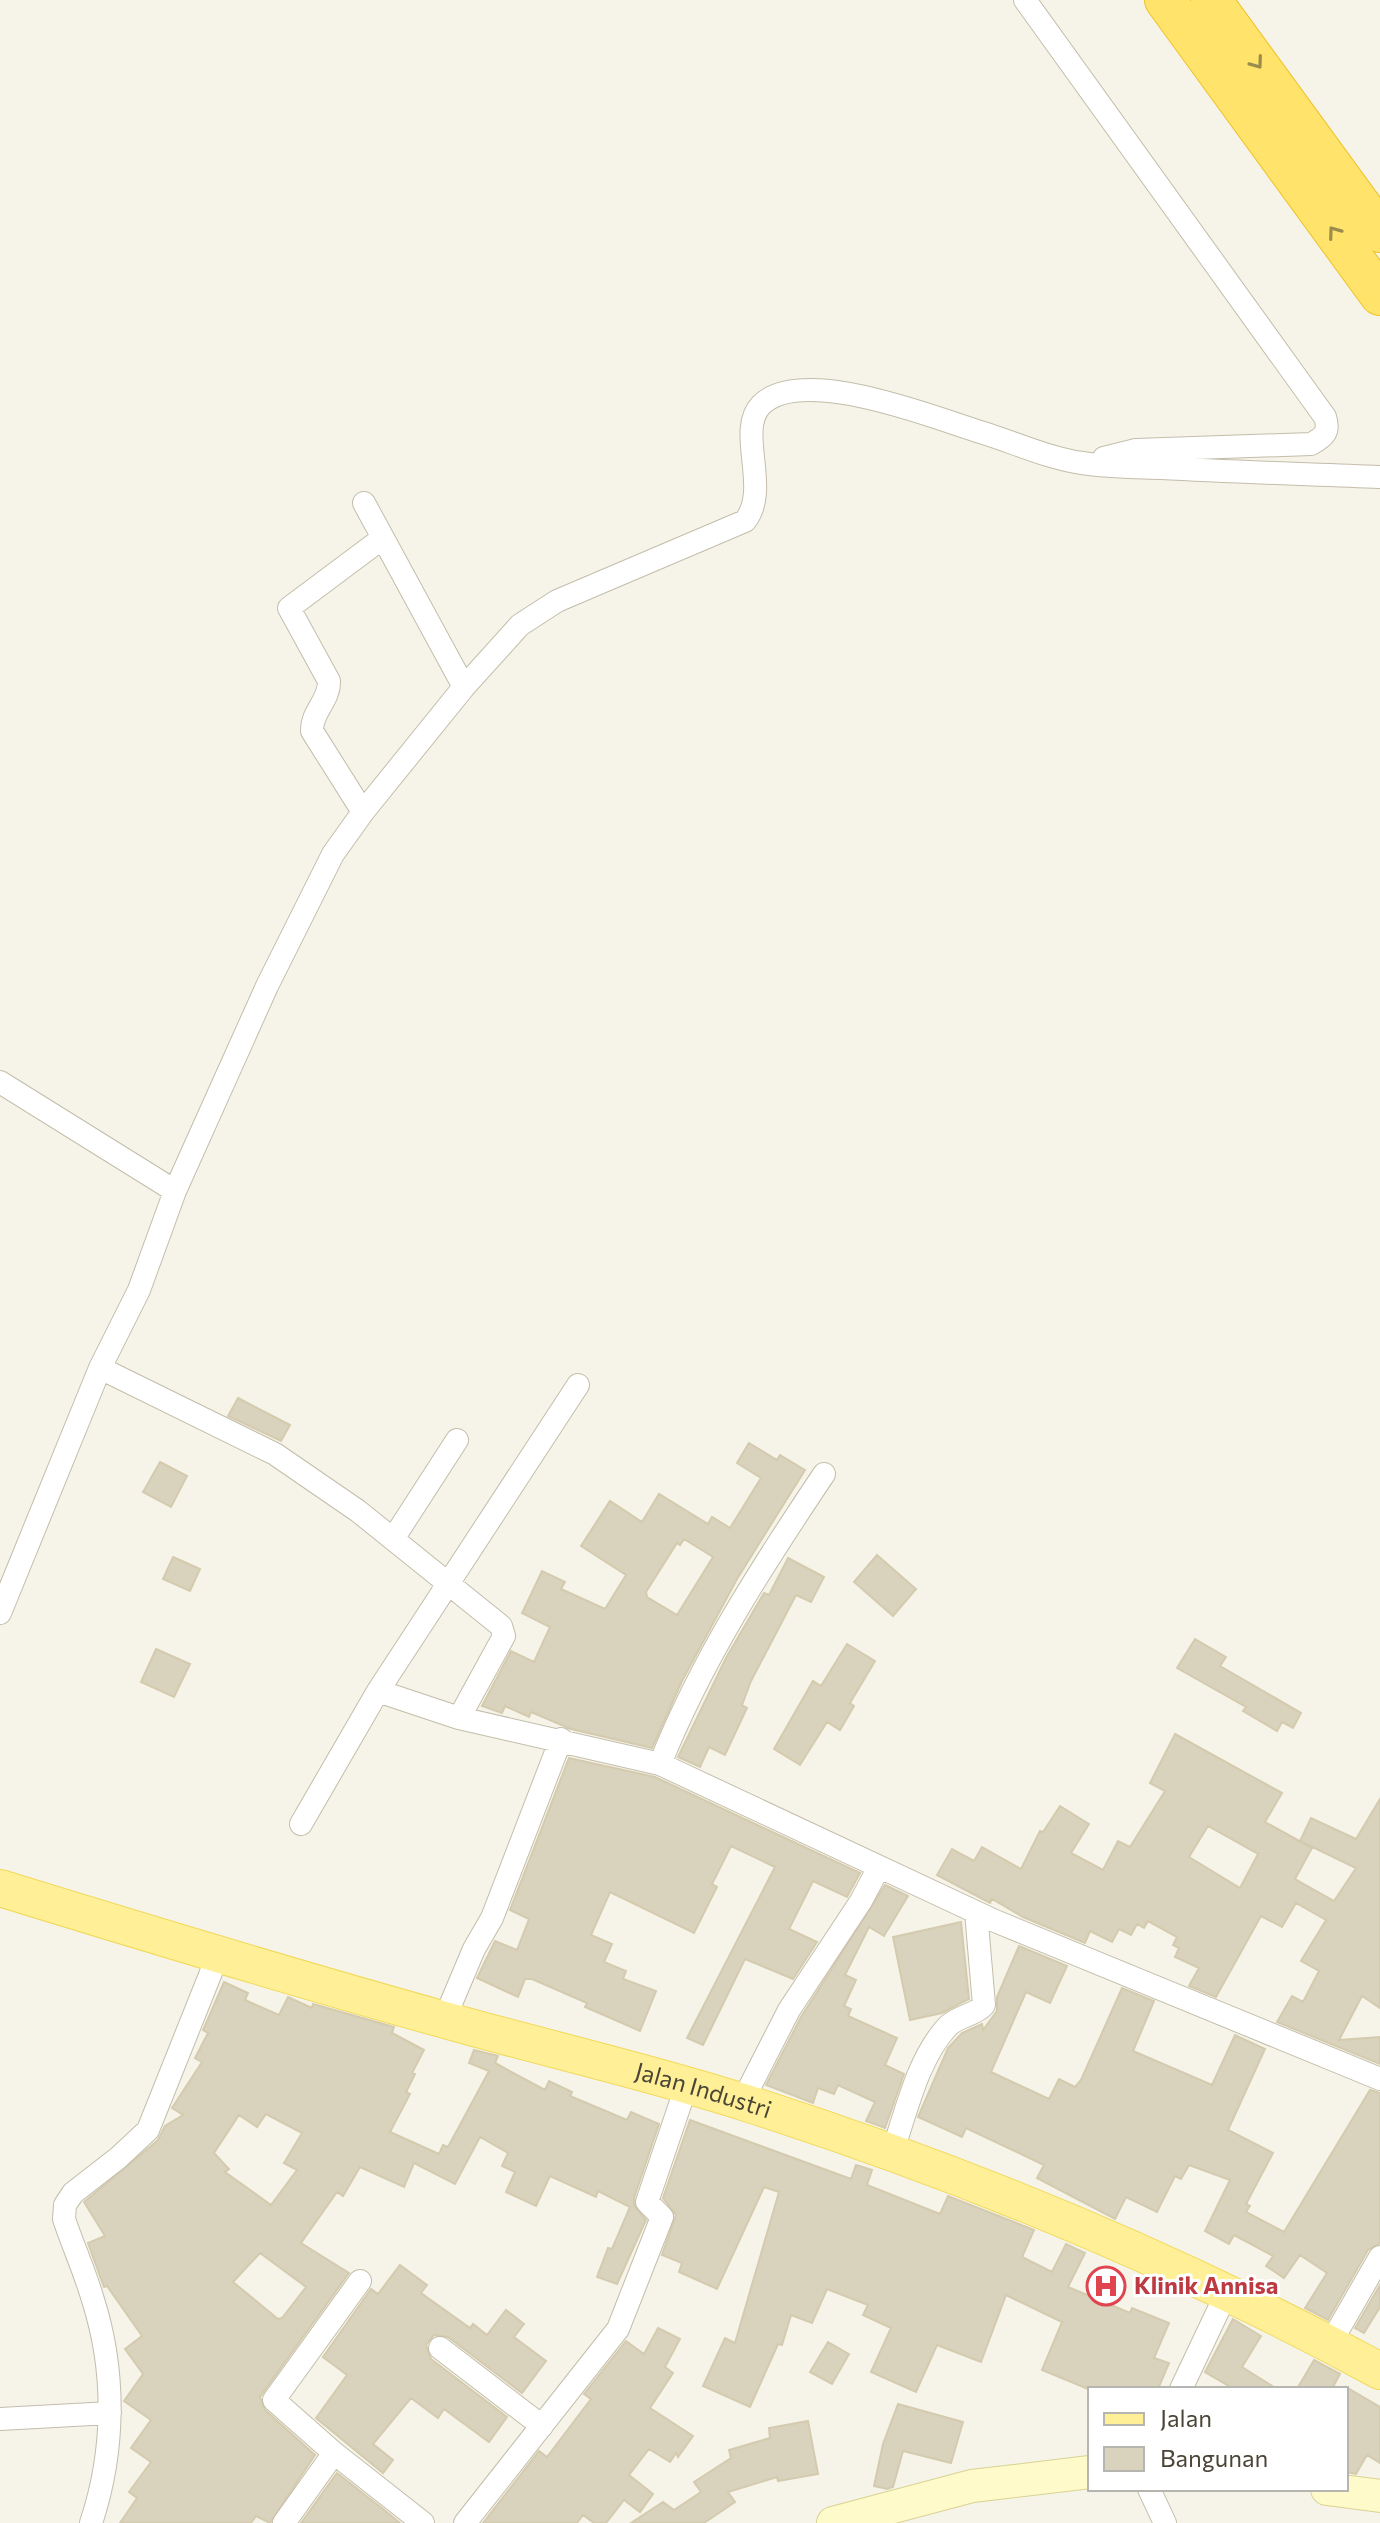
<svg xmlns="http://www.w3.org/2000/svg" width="1380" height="2523" viewBox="0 0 1380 2523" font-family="Commissioner,sans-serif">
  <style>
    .building { fill: #d9d2bc; stroke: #d4cbaf; stroke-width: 2; fill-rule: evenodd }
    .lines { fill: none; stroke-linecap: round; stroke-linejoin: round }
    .street-casing { stroke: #c3bdaa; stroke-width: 24 }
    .secondary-casing { stroke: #dad293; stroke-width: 34 }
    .primary-casing { stroke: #f1d95b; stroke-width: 38 }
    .highway-casing { stroke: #eec22a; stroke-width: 42 }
    .street { stroke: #fff; stroke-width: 22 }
    .secondary { stroke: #fffac9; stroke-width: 32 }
    .primary { stroke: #fff098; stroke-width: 36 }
    .highway { stroke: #ffe36a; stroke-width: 40 }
    .oneway { stroke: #9b8c4d }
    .labels { text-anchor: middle; stroke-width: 6; stroke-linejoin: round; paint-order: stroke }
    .street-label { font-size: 24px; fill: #4a4536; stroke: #fff }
    .health-label { font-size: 24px; font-weight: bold; fill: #be3a42; stroke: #fff; text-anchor: start }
  </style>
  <rect width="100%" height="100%" fill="#f6f4e8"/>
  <path class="building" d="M 238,1398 L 290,1425 L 281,1441 L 228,1416 Z
    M 749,1443 L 777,1460 L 780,1455 L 805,1470 L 737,1579 L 682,1681 L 652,1748 L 571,1729 L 531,1712 L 529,1717 L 505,1706 L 502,1713 L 482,1706 L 511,1651 L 534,1662 L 550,1627 L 522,1613 L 542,1571 L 565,1582 L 561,1589 L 605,1609 L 626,1575 L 581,1546 L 610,1501 L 642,1522 L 659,1494 L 708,1524 L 712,1517 L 730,1528 L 761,1478 L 737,1463 ZM 684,1539 L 713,1557 L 677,1615 L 647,1597 L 646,1592 L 677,1543 L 680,1545 Z
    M 160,1462 L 187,1476 L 171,1507 L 143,1492 Z
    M 877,1555 L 916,1589 L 893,1616 L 854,1582 Z
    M 173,1557 L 200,1569 L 190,1591 L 163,1579 Z
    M 788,1558 L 824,1577 L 811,1602 L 796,1595 L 751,1681 L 742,1705 L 747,1708 L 725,1755 L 709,1747 L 700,1767 L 678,1757 L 726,1658 L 764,1593 L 769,1595 Z
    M 1195,1639 L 1226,1657 L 1220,1666 L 1301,1713 L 1293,1728 L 1282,1722 L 1277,1731 L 1243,1711 L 1246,1707 L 1177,1668 Z
    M 847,1644 L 875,1661 L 850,1703 L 854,1706 L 840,1730 L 827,1722 L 800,1765 L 774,1749 L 813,1681 L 821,1686 Z
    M 156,1649 L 190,1664 L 174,1697 L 141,1682 Z
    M 1175,1734 L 1282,1793 L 1265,1822 L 1312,1848 L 1295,1879 L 1334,1901 L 1356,1868 L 1300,1841 L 1311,1818 L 1356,1839 L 1380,1799 L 1380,2008 L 1362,1996 L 1339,2040 L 1380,2037 L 1380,2064 L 1277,2022 L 1292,1996 L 1303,2002 L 1319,1971 L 1301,1961 L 1326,1920 L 1296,1903 L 1282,1927 L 1261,1916 L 1216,1997 L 1189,1986 L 1199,1968 L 1175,1957 L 1179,1948 L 1173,1945 L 1177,1937 L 1148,1921 L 1144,1928 L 1137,1924 L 1131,1935 L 1119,1929 L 1112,1942 L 1090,1931 L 1085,1943 L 1023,1917 L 992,1899 L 990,1903 L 937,1875 L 952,1849 L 974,1861 L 982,1847 L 1021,1869 L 1040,1831 L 1043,1832 L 1060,1806 L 1089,1824 L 1071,1853 L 1103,1870 L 1118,1841 L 1130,1847 L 1165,1791 L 1150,1783 ZM 1208,1826 L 1258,1854 L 1240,1888 L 1189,1857 Z
    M 569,1758 L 655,1777 L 860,1873 L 847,1897 L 813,1881 L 789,1929 L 817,1942 L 793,1979 L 745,1959 L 703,2045 L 687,2038 L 775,1867 L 731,1846 L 712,1884 L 717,1887 L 694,1933 L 610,1892 L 591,1935 L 612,1944 L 604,1962 L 626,1971 L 623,1979 L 656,1991 L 640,2031 L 585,2007 L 587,2003 L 532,1979 L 525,1979 L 518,1997 L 477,1978 L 495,1941 L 517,1950 L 529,1919 L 510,1910 Z
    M 885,1885 L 908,1896 L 884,1936 L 869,1927 L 845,1975 L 856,1980 L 844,2006 L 851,2009 L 848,2016 L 897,2038 L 885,2065 L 904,2074 L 885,2128 L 866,2121 L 875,2102 L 838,2085 L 834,2094 L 818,2088 L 813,2103 L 766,2085 L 801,2017 Z
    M 961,1922 L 969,1999 L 942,2013 L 910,2020 L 893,1937 Z
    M 1019,1946 L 1067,1966 L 1050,2003 L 1026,1992 L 991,2072 L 1049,2099 L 1059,2079 L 1075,2087 L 1081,2080 L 1122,1988 L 1154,2001 L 1133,2051 L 1212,2085 L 1235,2035 L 1265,2049 L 1228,2130 L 1273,2153 L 1246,2204 L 1250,2206 L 1246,2212 L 1284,2232 L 1370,2090 L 1380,2093 L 1380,2243 L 1368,2250 L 1328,2320 L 1305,2308 L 1327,2273 L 1300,2255 L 1284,2278 L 1266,2266 L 1273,2256 L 1234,2235 L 1229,2244 L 1205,2231 L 1230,2180 L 1189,2165 L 1181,2179 L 1175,2176 L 1157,2212 L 1126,2197 L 1115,2219 L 1037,2178 L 1044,2165 L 966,2128 L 962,2137 L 918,2117 L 948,2048 L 962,2033 L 982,2024 L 983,2030 L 997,2011 L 997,1997 Z
    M 224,1982 L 248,1993 L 245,2000 L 279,2015 L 288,1997 L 312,2008 L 313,2004 L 394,2027 L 392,2033 L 424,2050 L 412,2073 L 415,2074 L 406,2092 L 410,2094 L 390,2132 L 439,2154 L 443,2145 L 448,2147 L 489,2071 L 469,2063 L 474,2050 L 498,2056 L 495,2063 L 545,2090 L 549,2081 L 572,2092 L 570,2096 L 627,2120 L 631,2112 L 659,2124 L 634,2198 L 634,2206 L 646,2220 L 617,2284 L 597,2277 L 608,2248 L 612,2249 L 630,2207 L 598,2191 L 596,2197 L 550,2176 L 536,2206 L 506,2192 L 515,2172 L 502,2166 L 508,2153 L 480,2137 L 455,2184 L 414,2163 L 404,2187 L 360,2167 L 343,2196 L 337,2192 L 301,2243 L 349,2273 L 260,2397 L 265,2410 L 315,2455 L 270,2523 L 256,2516 L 251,2523 L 120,2523 L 137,2498 L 129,2492 L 151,2462 L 131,2448 L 151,2420 L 124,2401 L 143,2374 L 125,2349 L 142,2336 L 107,2286 L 104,2287 L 88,2243 L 105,2236 L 84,2202 L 158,2140 L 165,2126 L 183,2115 L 172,2108 L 202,2062 L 195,2058 L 208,2033 L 203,2030 ZM 266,2114 L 302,2133 L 284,2163 L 297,2170 L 271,2205 L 225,2172 L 229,2169 L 214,2153 L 239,2115 L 257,2127 ZM 260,2253 L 306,2287 L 282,2318 L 278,2319 L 233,2282 Z
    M 690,2120 L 851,2179 L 856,2165 L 872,2170 L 867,2185 L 940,2214 L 948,2196 L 1034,2230 L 1022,2257 L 1052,2272 L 1066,2244 L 1085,2253 L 1068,2287 L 1130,2313 L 1132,2308 L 1169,2323 L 1154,2358 L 1169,2363 L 1158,2389 L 1088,2389 L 1042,2370 L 1062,2322 L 1006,2295 L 981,2362 L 937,2345 L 916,2392 L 871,2372 L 891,2328 L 863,2315 L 868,2305 L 827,2289 L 812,2323 L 791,2315 L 782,2345 L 778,2344 L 750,2407 L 703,2386 L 725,2338 L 735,2343 L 779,2192 L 764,2187 L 717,2289 L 679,2272 L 682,2263 L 662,2255 L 676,2215 L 663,2198 Z
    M 400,2265 L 427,2285 L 421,2293 L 470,2328 L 473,2324 L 487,2335 L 506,2310 L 524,2324 L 514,2337 L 546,2361 L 522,2393 L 448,2337 L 434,2335 L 426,2345 L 431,2359 L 507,2417 L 489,2442 L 444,2409 L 438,2418 L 411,2398 L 373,2444 L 393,2460 L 383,2473 L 316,2418 L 347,2375 L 323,2357 L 371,2289 L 378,2294 Z
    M 1380,2285 L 1380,2307 L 1364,2333 L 1355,2328 Z
    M 1233,2319 L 1261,2336 L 1242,2367 L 1277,2389 L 1234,2389 L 1205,2372 Z
    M 658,2328 L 680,2339 L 665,2367 L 673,2373 L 650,2408 L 693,2436 L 678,2457 L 676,2453 L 670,2462 L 649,2449 L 629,2475 L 653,2494 L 640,2512 L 624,2500 L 606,2523 L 594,2523 L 583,2515 L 577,2523 L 483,2523 L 539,2451 L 547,2457 L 591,2399 L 584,2394 L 626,2341 L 644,2354 Z
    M 828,2342 L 849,2354 L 832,2384 L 810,2372 Z
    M 1314,2360 L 1340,2374 L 1332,2389 L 1297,2389 Z
    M 1346,2387 L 1380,2407 L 1380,2463 L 1367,2455 L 1356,2474 L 1346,2472 Z
    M 898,2404 L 963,2422 L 951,2463 L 903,2451 L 893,2487 L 887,2489 L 874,2486 L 883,2444 Z
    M 808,2421 L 818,2474 L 778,2481 L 777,2477 L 728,2492 L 735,2502 L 704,2523 L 631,2523 L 663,2502 L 674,2510 L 701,2492 L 694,2482 L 731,2458 L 729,2450 L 770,2438 L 769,2428 Z
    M 337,2473 L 383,2509 L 400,2523 L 301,2523 Z"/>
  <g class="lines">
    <defs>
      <path id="street" d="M 1025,0 L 1325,417 C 1330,432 1324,437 1311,444 L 1136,450 L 1104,458
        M 364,503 L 464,687
        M 363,812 L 312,731 C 311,712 330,700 329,681 L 289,608 L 380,540
        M 0,1082 L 175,1191
        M 100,1368 L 275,1454 L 358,1511 L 501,1626 L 504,1636 L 459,1718
        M 393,1539 L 457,1440
        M 0,1613 L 100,1368 L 139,1290 L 175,1191 L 267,986 L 333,854 L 363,812 L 464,687 L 520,625 L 557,601 L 745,521 C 771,489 736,431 761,405 C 801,365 930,416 977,431 C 1011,441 1047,458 1082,463 C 1108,467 1135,467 1161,468 C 1234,472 1307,474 1380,477
        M 378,1691 L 459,1718 L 660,1764 L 995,1921 L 1380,2079
        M 660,1764 C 702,1659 761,1568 824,1474
        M 301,1824 L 378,1691 L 578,1385
        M 444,2020 L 474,1949 L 492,1918 L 561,1739
        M 742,2102 L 789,2010 L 861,1901 L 879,1867
        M 892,2153 C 906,2113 917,2060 947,2027 C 957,2016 974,2016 984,2005 L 976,1912
        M 1330,2344 L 1380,2257
        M 440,2348 L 542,2426
        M 1181,2389 L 1227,2292
        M 0,2419 L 110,2413
        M 334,2453 L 274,2400 L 360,2281
        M 1149,2489 L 1165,2523
        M 91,2523 C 115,2451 116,2372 93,2300 C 85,2272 73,2246 64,2219 L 65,2205 L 73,2193 L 118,2158 L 148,2130 L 218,1955
        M 284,2523 L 334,2453 L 423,2523
        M 465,2523 L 618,2329 L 662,2217 L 647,2202 L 686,2087"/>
      <path id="secondary" d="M 1327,2489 L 1380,2496
        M 833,2523 L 972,2486 L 1090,2472"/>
      <g id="primary">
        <path id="s1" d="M 0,1888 C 146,1933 291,1977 438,2018 C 539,2047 642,2070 743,2102 C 962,2172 1178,2261 1380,2371"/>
      </g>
      <path id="highway" d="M 1165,0 L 1380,295
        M 1211,0 L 1380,232"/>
    </defs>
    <use href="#street" class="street-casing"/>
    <use href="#secondary" class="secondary-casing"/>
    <use href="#primary" class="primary-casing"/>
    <use href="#highway" class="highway-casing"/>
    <use href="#street" class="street"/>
    <use href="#secondary" class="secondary"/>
    <use href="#primary" class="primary"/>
    <use href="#highway" class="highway"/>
  </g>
  <defs><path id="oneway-chevron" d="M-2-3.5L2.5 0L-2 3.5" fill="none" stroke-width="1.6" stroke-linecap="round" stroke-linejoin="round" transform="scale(2)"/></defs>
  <g class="oneway">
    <use href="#oneway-chevron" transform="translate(1257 63) rotate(54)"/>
    <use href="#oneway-chevron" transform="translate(1334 232) rotate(-126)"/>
  </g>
  <defs>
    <symbol id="hospital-ring" viewBox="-11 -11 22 22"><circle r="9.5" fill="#fff" stroke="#e0444e" stroke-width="1.5"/><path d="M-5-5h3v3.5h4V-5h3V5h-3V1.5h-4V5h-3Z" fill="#e0444e"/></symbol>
  </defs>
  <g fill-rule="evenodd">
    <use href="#hospital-ring" x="1084" y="2264" width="44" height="44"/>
  </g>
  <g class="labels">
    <g class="street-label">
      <text dy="8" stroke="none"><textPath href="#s1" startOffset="732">Jalan Industri</textPath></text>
    </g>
    <g class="health-label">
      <text x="1134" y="2294">Klinik Annisa</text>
    </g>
  </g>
  <rect x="1088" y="2387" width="260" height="104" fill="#ffffff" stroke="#b7b5af" stroke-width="2"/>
  <rect x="1104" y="2413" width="40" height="12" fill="#fff098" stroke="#b7b5af" stroke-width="2"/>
  <text x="1160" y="2427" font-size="24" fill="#4a4536">Jalan</text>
  <rect x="1104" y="2447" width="40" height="24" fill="#d9d2bc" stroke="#b7b5af" stroke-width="2"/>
  <text x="1160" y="2467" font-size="24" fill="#4a4536">Bangunan</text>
</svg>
